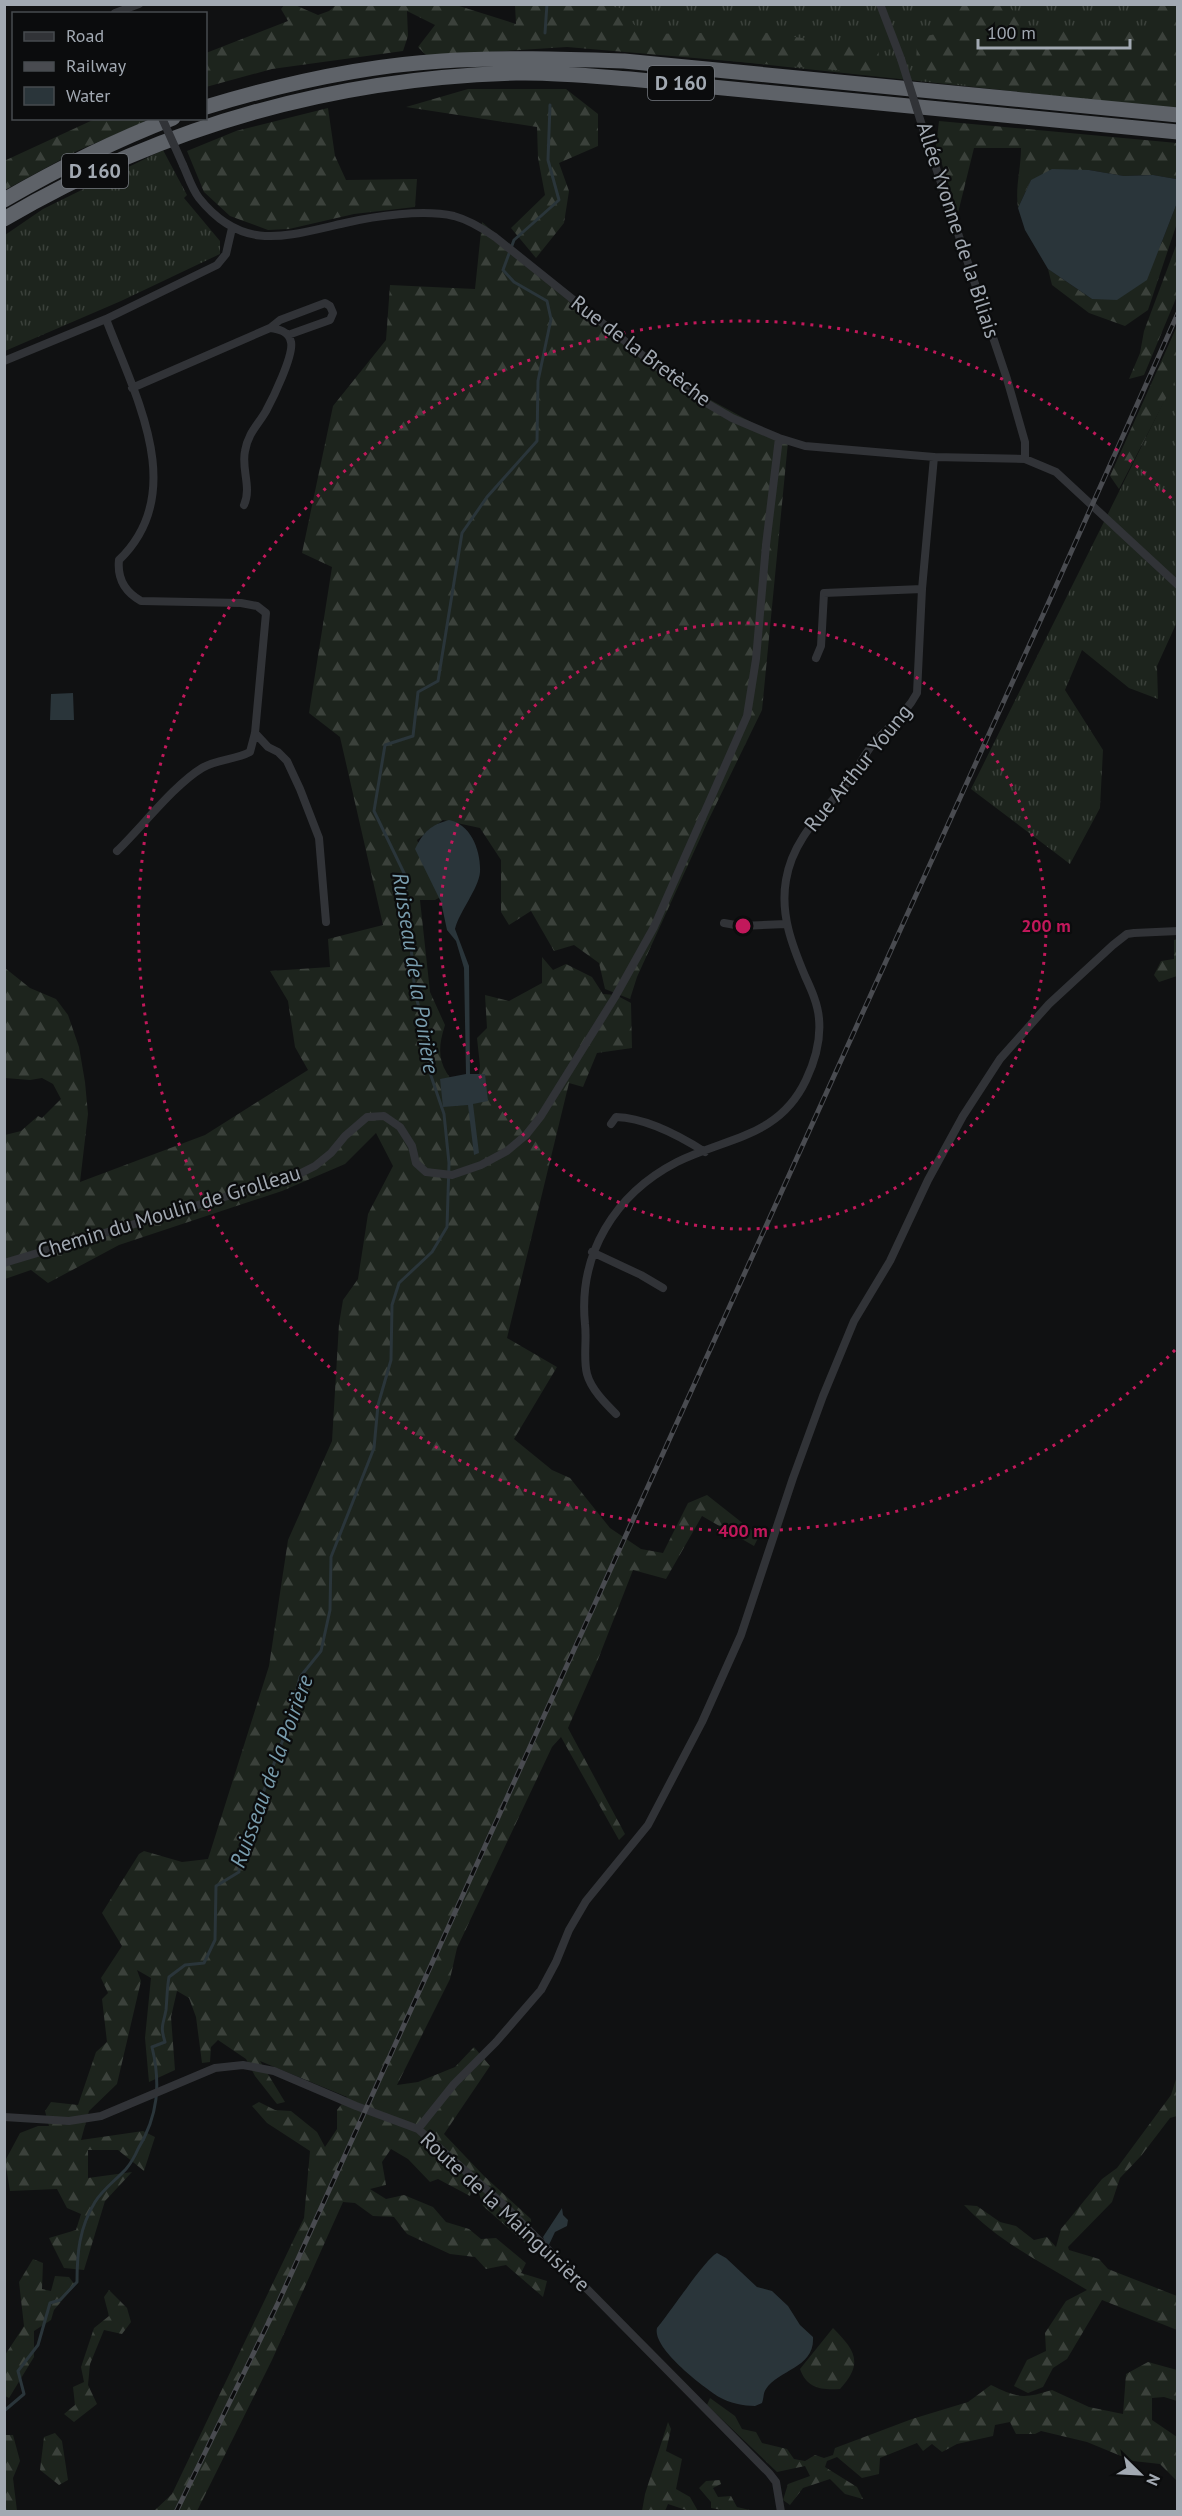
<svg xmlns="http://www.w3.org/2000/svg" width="1182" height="2516" viewBox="0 0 1182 2516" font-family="'PT Sans',sans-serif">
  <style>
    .grass { fill: url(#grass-tufts) }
    .forest { fill: url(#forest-firs) }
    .water { fill: #2a353a }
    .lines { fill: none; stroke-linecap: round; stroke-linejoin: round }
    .stream { stroke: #2a353a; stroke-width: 3 }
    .street { stroke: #313337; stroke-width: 8 }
    .highway { stroke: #5e6268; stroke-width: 15 }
    .rail-casing { stroke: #494b50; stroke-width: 5 }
    .rail { stroke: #0b0c0d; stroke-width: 3; stroke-dasharray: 9; stroke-linecap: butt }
    .street-bridge { stroke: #313337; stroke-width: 8 }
    .ring { fill: none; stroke: #c2185b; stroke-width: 3; stroke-dasharray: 3 6 }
    .labels { text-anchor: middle; stroke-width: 4.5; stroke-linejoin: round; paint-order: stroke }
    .shield { fill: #0b0c0d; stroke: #757a80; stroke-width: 1.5 }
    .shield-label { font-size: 20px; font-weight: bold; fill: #a2a9b2 }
    .street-label { font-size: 21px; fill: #a2a9b2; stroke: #0b0c0d }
    .water-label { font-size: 22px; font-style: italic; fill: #799dae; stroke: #0b0c0d }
    .centre { fill: #c2185b; stroke: #0b0c0d; stroke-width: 3 }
    .ring-label { font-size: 18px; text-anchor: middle; font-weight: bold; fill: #c2185b; stroke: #0b0c0d; stroke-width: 4.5; stroke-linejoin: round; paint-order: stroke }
  </style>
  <defs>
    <pattern id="grass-tufts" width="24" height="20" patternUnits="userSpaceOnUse" patternTransform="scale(1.5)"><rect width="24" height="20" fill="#1d241d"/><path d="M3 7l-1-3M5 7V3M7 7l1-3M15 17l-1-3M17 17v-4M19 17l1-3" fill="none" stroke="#3b413b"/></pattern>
    <pattern id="forest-firs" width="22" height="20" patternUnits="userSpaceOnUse" patternTransform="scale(1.5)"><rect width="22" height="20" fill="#1d241d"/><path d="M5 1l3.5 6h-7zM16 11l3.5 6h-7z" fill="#3b413b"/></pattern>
  </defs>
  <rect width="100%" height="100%" fill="#101112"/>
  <path class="grass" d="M 524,5 L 1177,5 L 1177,109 L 528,39 Z
    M 163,150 L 187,195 L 184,198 L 220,241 L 220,254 L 121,301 L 5,351 L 5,235 L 43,209 Z
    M 1177,375 L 1177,622 L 1157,666 L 1158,699 L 1129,688 L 1082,650 L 1065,690 L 1103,750 L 1100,808 L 1070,864 L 971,789 Z"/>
  <path class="forest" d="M 285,4 L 295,5 L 318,15 L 329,11 L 336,5 L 456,5 L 516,24 L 515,5 L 603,5 L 620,8 L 642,34 L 761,32 L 878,49 L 881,74 L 567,47 L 427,56 L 418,47 L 435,25 L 407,11 L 408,36 L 403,51 L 272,69 L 206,87 L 206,53 L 288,21 L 281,9 Z
    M 936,5 L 1008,5 L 1025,26 L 1153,33 L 1153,5 L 1177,5 L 1177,109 L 934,81 L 916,69 L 917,38 L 945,32 Z
    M 468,89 L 566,89 L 598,114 L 598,146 L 559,163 L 569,191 L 564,223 L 536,258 L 511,228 L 545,195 L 538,158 L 537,127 L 406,107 Z
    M 328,108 L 335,156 L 346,180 L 417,179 L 415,207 L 354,214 L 289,229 L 268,230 L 230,216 L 204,192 L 187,151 L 236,131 Z
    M 95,119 L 143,119 L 144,122 L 77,151 L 5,190 L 4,161 Z
    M 939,121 L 1177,143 L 1177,184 L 1176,179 L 1153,175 L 1124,176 L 1089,170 L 1031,180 L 1018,208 C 1015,187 1021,169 1021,148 L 974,148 L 958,213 L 936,146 Z
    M 1177,203 L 1177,223 L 1148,310 L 1125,326 L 1089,313 L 1052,285 L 1048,269 L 1092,299 L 1161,244 Z
    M 482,222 L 563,292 L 707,398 L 788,442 L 762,710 L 708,821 L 637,977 L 630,999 L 605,989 L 599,963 L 574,945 L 554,951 L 531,911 L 509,925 L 501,912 L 501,860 L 480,828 L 443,820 L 417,840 L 434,879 L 446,894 L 435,900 L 420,900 L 430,992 L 445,1025 C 434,1059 442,1070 465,1096 L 476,1095 L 480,1066 L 477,1038 L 487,1028 L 485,995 L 509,1001 L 542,983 L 542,957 L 553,970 L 566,964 L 592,977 L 603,994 L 616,995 L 631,1003 L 632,1048 L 597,1053 L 583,1087 L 569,1083 L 507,1338 L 557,1367 L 514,1439 L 552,1470 L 570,1478 L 610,1528 L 641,1549 L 663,1553 L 688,1503 L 707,1495 L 759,1536 L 754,1546 L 702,1516 L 666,1579 L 633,1570 L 597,1662 L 568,1728 L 625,1834 L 619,1840 L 561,1737 L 552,1747 L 457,1948 L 450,1979 L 397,2085 L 418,2082 L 455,2067 L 474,2047 L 490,2066 L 444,2134 L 484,2176 L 531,2219 L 532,2249 L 483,2206 L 479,2193 L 472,2188 L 470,2196 L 438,2179 L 430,2182 L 408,2159 L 391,2149 L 382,2162 L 386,2185 L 370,2189 L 386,2199 L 404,2195 L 433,2207 L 446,2222 L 469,2229 L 481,2239 L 496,2238 L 526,2263 L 521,2273 L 547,2281 L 543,2297 L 506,2265 L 486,2269 L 475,2257 L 450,2254 L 407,2234 L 394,2217 L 373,2216 L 355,2203 L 343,2202 L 272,2360 L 197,2511 L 154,2511 L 172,2494 L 304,2218 L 310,2151 L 267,2123 L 252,2106 L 259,2102 L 275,2110 L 291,2111 L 317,2132 L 325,2147 L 337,2129 L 337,2110 L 347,2097 L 260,2061 L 285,2102 L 277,2104 L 255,2076 L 246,2059 L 218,2040 L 211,2047 L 210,2062 L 202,2063 L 196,2017 L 189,1998 L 177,1991 L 171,2017 L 175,2070 L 149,2082 L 145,2038 L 151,1978 L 137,1970 L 141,1981 L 117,2084 L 89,2111 L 81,2140 L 143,2131 L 155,2137 L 144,2171 L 118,2150 L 88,2150 L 88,2178 L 132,2172 L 105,2201 L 84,2270 L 64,2268 L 49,2238 L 76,2230 L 81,2214 L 67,2208 L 57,2189 L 10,2191 L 5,2161 L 20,2133 L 38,2126 L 49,2126 L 45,2111 L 51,2102 L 78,2105 L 96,2052 L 107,2042 L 102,1999 L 108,1993 L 101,1978 L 122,1946 L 102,1913 L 139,1854 L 144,1851 L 182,1862 L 208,1859 L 269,1666 L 288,1540 L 332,1441 L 339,1324 L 343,1300 L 358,1279 L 368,1214 L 393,1166 L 376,1133 L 345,1164 L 282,1191 L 119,1245 L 48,1283 L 31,1270 L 5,1279 L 5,1135 L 21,1131 L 38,1116 L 42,1118 L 61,1099 L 53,1084 L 42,1078 L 30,1080 L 5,1078 L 5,968 L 30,988 L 56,999 L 68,1015 L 79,1047 L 85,1082 L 88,1114 L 80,1182 L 205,1135 L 308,1070 L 295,1047 L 288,1001 L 270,971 L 330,967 L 328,939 L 383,925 L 340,737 L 309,713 L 332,567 L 302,553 L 333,406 L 386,340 L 390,285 L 475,289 Z
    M 1177,243 L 1177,296 L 1144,375 L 1129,379 L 1140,353 L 1144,331 Z
    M 1177,326 L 1177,377 L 1119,489 L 1110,476 Z
    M 1177,939 L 1177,976 L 1159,982 L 1154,975 L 1161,961 L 1174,959 L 1174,940 Z
    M 1177,2076 L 1177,2116 L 1170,2118 L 1141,2156 L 1120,2178 L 1112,2202 L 1068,2247 L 1069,2250 L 1099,2259 L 1108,2269 L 1177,2296 L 1177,2330 L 1102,2300 L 1067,2359 L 1053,2368 L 1043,2387 L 1028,2393 L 1014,2386 L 1027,2360 L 1046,2351 L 1045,2333 L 1066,2301 L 1087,2290 C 1045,2264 998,2242 964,2205 L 977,2206 L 1000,2222 L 1016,2226 L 1034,2240 L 1047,2237 L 1056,2247 L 1061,2229 L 1102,2179 L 1117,2168 L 1171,2095 Z
    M 33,2259 L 43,2263 L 42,2289 L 51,2291 L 55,2276 L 69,2277 L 75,2285 L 54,2310 L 51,2320 L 34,2331 L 34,2357 L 9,2398 L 5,2396 L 5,2355 L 24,2326 L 19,2282 Z
    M 109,2290 L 127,2308 L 131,2322 L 122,2334 L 104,2330 L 90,2364 L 88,2385 L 97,2404 L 74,2422 L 64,2414 L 75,2405 L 73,2387 L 84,2382 L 81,2367 L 94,2328 L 109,2316 L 104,2297 Z
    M 833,2328 C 855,2350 864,2363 840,2389 C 822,2390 807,2389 800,2369 Z
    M 1148,2362 L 1177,2370 L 1177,2401 L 1164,2397 L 1152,2398 L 1152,2420 L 1177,2437 L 1177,2481 L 1160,2464 L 1133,2461 L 1087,2442 L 1041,2431 L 1035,2434 L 1016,2434 L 1010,2422 L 995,2425 L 993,2436 L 957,2444 L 942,2452 L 932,2444 L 923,2451 L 917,2443 L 880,2458 L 879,2474 L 862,2478 L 837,2457 L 827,2461 L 825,2467 L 857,2487 L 863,2499 L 845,2494 L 830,2479 L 803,2488 L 790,2505 L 783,2500 L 788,2484 L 810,2476 L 805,2466 L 777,2472 L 707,2405 L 710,2398 L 735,2416 L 742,2429 L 756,2432 L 762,2443 L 787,2449 L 794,2459 L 805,2461 L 815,2455 L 824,2458 L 833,2455 L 835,2448 L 912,2419 L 968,2402 L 991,2385 C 1018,2398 1023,2399 1052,2390 L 1089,2407 L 1123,2414 L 1126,2374 Z
    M 668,2422 L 671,2429 L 666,2451 L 682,2459 L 676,2489 L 690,2497 L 698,2511 L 689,2511 L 668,2504 L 665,2511 L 642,2511 L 645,2494 Z
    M 55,2433 L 62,2441 L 68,2480 L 59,2485 L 40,2470 L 44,2437 Z
    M 5,2435 L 13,2435 L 20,2461 L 13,2478 L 17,2511 L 5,2511 Z
    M 720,2480 L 721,2484 L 713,2488 L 718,2497 L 731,2496 L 737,2507 L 754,2511 L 727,2511 L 711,2508 L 711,2502 L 699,2488 L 706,2481 Z"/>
  <path class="water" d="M 1052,169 L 1089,170 L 1124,176 L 1153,175 L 1176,179 L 1177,203 L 1147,280 L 1117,300 L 1092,299 L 1048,269 L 1025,230 L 1018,208 L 1031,180 Z
    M 73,693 L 74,720 L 50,720 L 51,694 Z
    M 449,820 C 471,824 481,851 480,872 C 479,888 459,912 455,929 L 469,966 L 470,1074 L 485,1074 L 488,1101 L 473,1104 L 479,1153 L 474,1155 L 468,1105 L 443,1107 L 440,1079 L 466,1074 L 464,968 L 456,941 L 447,930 L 441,902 L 415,849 C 424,831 431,825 449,820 Z
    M 562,2208 L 563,2215 L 568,2220 L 567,2226 L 555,2232 L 547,2249 L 543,2237 Z
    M 717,2253 L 726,2258 L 757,2287 L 772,2291 L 788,2306 L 800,2325 L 813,2337 C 815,2368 779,2369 766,2389 C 763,2393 764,2398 762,2403 L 755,2406 C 744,2406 729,2403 719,2397 C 702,2386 652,2348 657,2328 C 669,2314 706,2258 717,2253 Z"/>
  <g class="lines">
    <path class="stream" d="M 545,33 L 547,4
      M 4,2411 L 24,2394 L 18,2371 L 38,2345 L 50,2303 L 60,2300 L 77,2282 C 77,2254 79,2228 95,2202 C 103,2189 116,2180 126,2169 C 131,2163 135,2156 138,2149 C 158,2116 161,2084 152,2047 L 165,2042 C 160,2026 163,2026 166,2010 C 167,1999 167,1988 169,1977 L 185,1965 L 204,1963 L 215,1940 L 216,1886 L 239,1872 L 240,1855 L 285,1734 L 300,1677 L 321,1651 L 330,1610 L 331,1557 L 374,1448 L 378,1405 L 391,1360 L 392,1305 L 399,1283 L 432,1252 L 447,1227 L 449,1163 L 444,1114 L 429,1070 L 428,1037 L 415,994 L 405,875 L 374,811 L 385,745 L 413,736 L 418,692 L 438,681 L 462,533 L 487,497 L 537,441 L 538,381 L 551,319 L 547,301 L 514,282 L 503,270 L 514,240 L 559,200 L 548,160 L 550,105
      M 4,2453 L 4,2460
      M 4,2507 L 6,2512"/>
    <path class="street" d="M 880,4 L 901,59
      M 115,13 L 139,4
      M 926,138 L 1007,379 L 1025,442 L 1025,459
      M 183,165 C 188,176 192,189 199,198 C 243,253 286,236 345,223 C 375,216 423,209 454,216 C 469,220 482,228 495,237 L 691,394 L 732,418 L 779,438 L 805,446 L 934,457 L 1025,459 L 1056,472 L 1178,585
      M 270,328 L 280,320 L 325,303 L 330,306 L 333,313 L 330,320 L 288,335
      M 4,361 L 106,319
      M 132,388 L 270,328 C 278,329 289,331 291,342 C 294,355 273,398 266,411 C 258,425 248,433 245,451 C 241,469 252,487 244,505
      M 816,658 L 821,646 L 824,593 L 922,589
      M 255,733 L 268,747 L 278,752 L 287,761 L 300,789 L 319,838 L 326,922
      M 117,851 C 142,827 174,785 202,768 C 217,759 235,760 250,752 L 255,733 L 266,613 L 257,606 L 241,603 L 141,601 C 125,592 117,579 119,560 C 190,492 134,394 106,319 L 217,265 L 226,254 L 232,228
      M 724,923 L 741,926 L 786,924
      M 611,1124 L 616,1117 C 647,1118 680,1136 705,1152
      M 592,1252 L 641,1275 L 663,1288
      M 4,1263 L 295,1176 L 315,1166 L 331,1153 L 345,1136 L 367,1117 L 384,1116 L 400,1127 L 412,1146 L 416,1163 L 426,1172 L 452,1175 L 481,1165 L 507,1151 L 526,1135 L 541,1116 L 615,997 L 654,927 L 747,716 L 756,659 L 766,545 L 779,438
      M 616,1414 C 605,1403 591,1389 587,1374 C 583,1359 587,1340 585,1324 C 578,1254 615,1194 677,1162 C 728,1137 779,1137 806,1080 C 815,1061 821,1040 819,1019 C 818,1004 811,989 805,976 C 792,945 780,914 786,880 C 793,838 823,813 848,782 C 857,770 863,756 873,744 C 888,727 906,714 917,693 L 922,589 L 934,457
      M 4,2117 L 69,2121 L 101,2116 L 215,2068 L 243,2065 L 274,2071 L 356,2106 L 418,2129 L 505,2206 L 769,2473 L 776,2482 L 781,2512
      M 418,2129 L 454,2084 L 496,2042 L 541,1990 L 556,1962 L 569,1930 L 586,1901 L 648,1825 L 702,1722 L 741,1635 L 793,1478 L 823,1396 L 854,1321 L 890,1261 L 928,1180 L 963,1116 L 1000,1059 L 1049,1004 L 1113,945 L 1127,934 L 1134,933 L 1178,931"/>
    <path class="highway" d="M 206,107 C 282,84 361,66 442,61 C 503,57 563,59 624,61 L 1178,115
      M 4,200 C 61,167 111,142 173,118
      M 4,219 C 161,127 334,78 516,73 C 554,72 592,76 630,79 L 1178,132"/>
    <defs>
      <path id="rail" d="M 176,2512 L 278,2303 L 1047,606 L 1178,313"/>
    </defs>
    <use href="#rail" class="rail-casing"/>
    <use href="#rail" class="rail"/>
    <path class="street-bridge" d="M 901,59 L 926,138
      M 162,118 L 183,165"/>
  </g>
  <g class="ring">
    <circle cx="743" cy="926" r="303"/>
    <path d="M1175 1350A605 605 0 1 1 1175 502"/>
  </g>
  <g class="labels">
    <g class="shield">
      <rect x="648" y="66" width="66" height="34" rx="4.5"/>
      <rect x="62" y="154" width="66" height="34" rx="4.5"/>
    </g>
    <g class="shield-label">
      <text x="681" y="90">D 160</text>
      <text x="95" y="178">D 160</text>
    </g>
    <g class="street-label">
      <text transform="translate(958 230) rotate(72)" y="7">Allée Yvonne de la Biliais</text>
      <text transform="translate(641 351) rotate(37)" y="7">Rue de la Bretèche</text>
      <text transform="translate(858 768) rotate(-51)" y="7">Rue Arthur Young</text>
      <text transform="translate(169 1212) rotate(-17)" y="7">Chemin du Moulin de Grolleau</text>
      <text transform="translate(505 2212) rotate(43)" y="7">Route de la Mainguisière</text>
    </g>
    <g class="water-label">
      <text transform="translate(416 973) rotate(81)" y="8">Ruisseau de la Poirière</text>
      <text transform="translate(271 1771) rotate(-70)" y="8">Ruisseau de la Poirière</text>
    </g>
  </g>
  <circle cx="743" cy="926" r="9" class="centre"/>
  <g class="ring-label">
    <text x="1046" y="932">200 m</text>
    <text x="743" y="1537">400 m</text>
  </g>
  <rect width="1182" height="2516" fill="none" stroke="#a2a9b2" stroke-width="12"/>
  <rect x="12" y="12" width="195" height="108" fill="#0b0c0d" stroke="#474b4f" stroke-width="1.5"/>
  <rect x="24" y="32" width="30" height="9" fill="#313337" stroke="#474b4f" stroke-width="1.5"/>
  <text x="66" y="42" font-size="18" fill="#a2a9b2">Road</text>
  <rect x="24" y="62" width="30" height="9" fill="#494b50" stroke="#474b4f" stroke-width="1.5"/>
  <text x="66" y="72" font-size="18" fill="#a2a9b2">Railway</text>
  <rect x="24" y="87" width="30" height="18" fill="#2a353a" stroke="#474b4f" stroke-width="1.5"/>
  <text x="66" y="102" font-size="18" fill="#a2a9b2">Water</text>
  <g transform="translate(1140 2474) rotate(114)" stroke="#0b0c0d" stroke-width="4.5" paint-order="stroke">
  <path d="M0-4.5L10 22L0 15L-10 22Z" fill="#a2a9b2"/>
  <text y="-9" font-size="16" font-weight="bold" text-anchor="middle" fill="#a2a9b2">N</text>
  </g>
  <path d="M978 39v9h152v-9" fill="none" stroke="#a2a9b2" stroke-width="3"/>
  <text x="987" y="39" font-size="18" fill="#a2a9b2" stroke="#0b0c0d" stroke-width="4.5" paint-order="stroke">100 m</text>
</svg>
